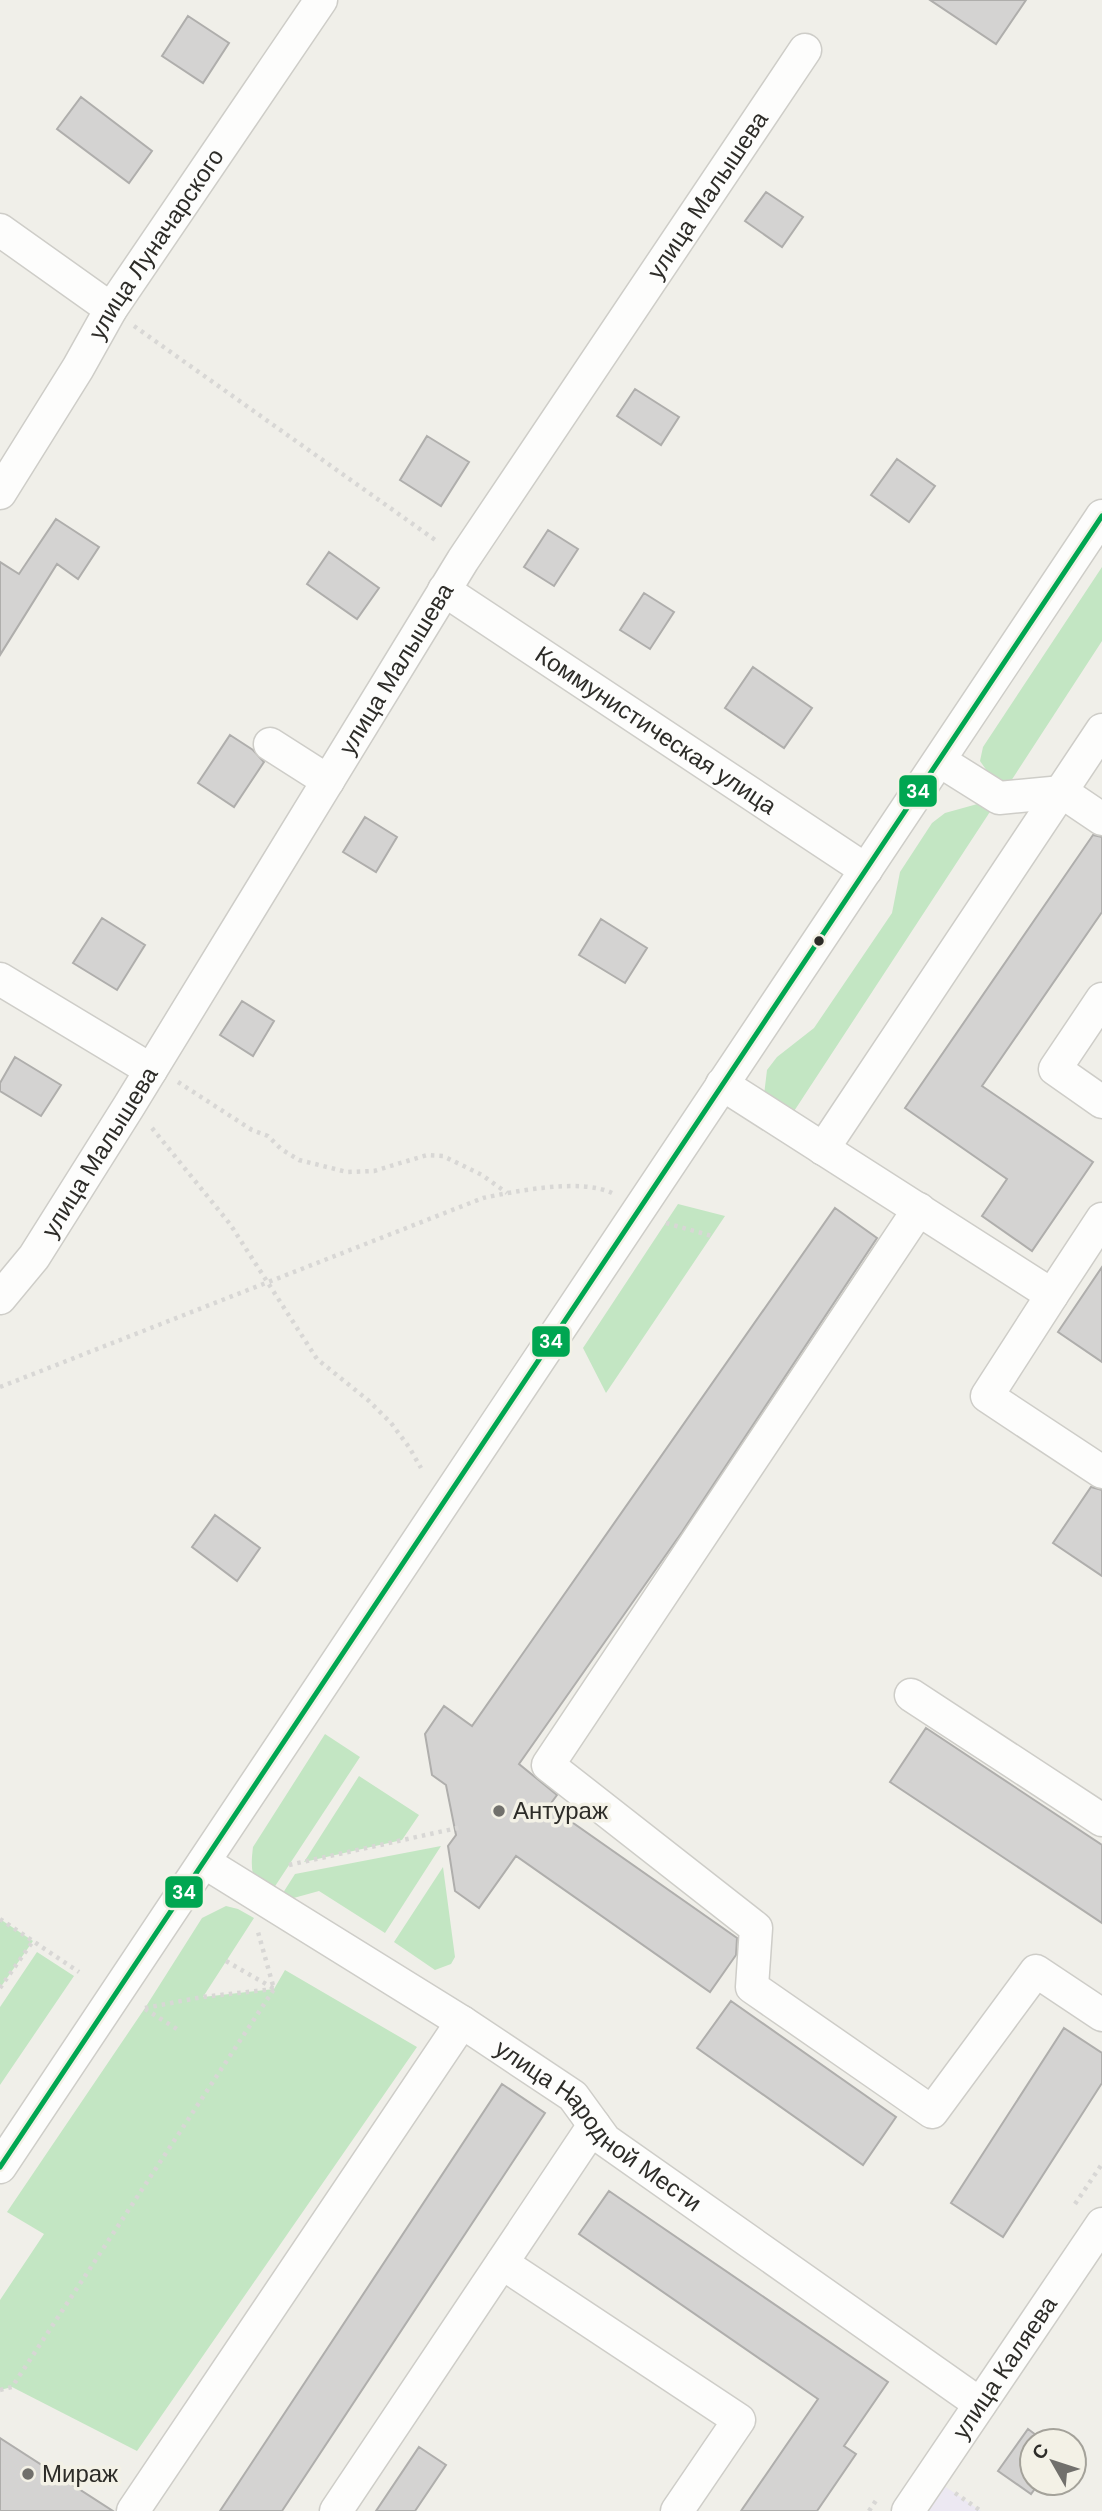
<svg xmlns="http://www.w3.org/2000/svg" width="1102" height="2511" font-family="'DM Sans',sans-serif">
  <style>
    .education { fill: #ece8f2 }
    .green { fill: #c3e6c3 }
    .building { fill: #d4d3d2; stroke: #afaeac; stroke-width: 2 }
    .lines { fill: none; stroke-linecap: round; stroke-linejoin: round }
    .minor-casing { stroke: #cecdc8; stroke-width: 35 }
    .path { stroke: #d8d7d5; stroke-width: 4.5; stroke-dasharray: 3.5 5; stroke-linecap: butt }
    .minor { stroke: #fdfdfc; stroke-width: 32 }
    .bus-1-casing { stroke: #f3f1e6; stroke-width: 10 }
    .bus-1 { stroke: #00a651; stroke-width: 5 }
    .bus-dot { fill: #2d2c28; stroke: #f3f1e6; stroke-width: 2.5 }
    .poi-dot { fill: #71706c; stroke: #f3f1e6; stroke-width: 2.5 }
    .labels { text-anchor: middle; stroke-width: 7; stroke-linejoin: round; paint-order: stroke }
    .street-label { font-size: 24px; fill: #2d2c28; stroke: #f3f1e6 }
    .poi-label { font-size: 24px; fill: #2d2c28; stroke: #f3f1e6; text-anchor: start }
    .line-badge { stroke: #f3f1e6; stroke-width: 2.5 }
    .badge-label { font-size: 19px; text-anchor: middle; font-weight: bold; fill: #fff }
  </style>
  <rect width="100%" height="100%" fill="#f0efe9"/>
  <path class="education" d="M931,2477l50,34h-73z"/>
  <path class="green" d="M1102,567v74l-93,143 -22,-13 -7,-10 3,-14z
    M999,798l-214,327 -21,-30 3,-25 10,-13 37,-29 78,-115 8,-41 32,-49 13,-10z
    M678,1204l47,12 -119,177 -23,-45z
    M325,1734l35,23 -94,143c-14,-21 -16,-29 -13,-53z
    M359,1776l60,39 -17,25 -98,22z
    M441,1846l-56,87 -66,-42 -29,8 -9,-3 14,-22z
    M443,1867l12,90 -4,7 -16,6 -41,-28z
    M226,1906l12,3 16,9 -51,79 71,-8 11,-19 132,77 -280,404 -125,-64 -12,3v-90l44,-66 -37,-22 138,-204 57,-90z
    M0,1919l33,22 -33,47z
    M37,1952l37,24 -74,109v-78z"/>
  <path class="building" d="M930,0h96l-30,44z
    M188,16l41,27 -26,40 -41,-27z
    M81,97l71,54 -23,32 -72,-54z
    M766,192l37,25 -21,30 -37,-26z
    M635,389l44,28 -18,28 -44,-29z
    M427,436l42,26 -28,44 -41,-26z
    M897,459l38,27 -26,36 -38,-27z
    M56,519l43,28 -21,32 -21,-15 -57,91v-93l19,12z
    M548,530l30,19 -24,37 -30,-19z
    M329,552l50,36 -22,31 -50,-35z
    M644,593l30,19 -24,37 -30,-19z
    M753,667l59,41 -28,40 -59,-40z
    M230,735l23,15 11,12 -30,45 -36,-24z
    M365,817l32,20 -21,35 -33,-20z
    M1093,835l9,2v75l-120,174 111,76 -61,89 -50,-35 25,-37 -102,-71z
    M102,918l43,27 -28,45 -44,-27z
    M601,919l46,29 -22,35 -46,-28z
    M242,1001l32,20 -21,35 -33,-21z
    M15,1057l46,28 -20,31 -41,-25v-8z
    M835,1208l42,30 -195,294 -163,232 38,31 -8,11 188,132 -1,17 -26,37 -194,-136 -37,52 -24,-17 -7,-45 8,-11 -10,-50 -14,-10 -7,-41 19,-28 28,20z
    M1102,1267v95l-44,-30z
    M1091,1487l11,3v86l-49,-33z
    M215,1515l45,33 -23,33 -45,-34z
    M926,1728l176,117v78l-212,-141z
    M731,2001l165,116 -33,48 -166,-117z
    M1064,2028l38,25v30l-99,154 -52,-34z
    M502,2084l43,29 -263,398h-62z
    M609,2191l279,191 -44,64 12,8 -39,57h-76l77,-112 -239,-165z
    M1028,2429l16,12h-12v42h7l-8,11 -33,-23z
    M0,2438l113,73h-113z
    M419,2447l27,18 -31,46h-39z"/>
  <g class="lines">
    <g class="minor-casing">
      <g id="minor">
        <path d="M0,230l111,79"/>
        <path id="s1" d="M0,493l78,-125 33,-59 210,-309"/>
        <path id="s2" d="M444,590l422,280"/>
        <path d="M270,744l58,37"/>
        <path d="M940,761l59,37 63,-6 40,27"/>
        <path d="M0,979l151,91"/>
        <path d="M1102,999l-47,70 47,33"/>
        <path d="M722,1084l330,211 50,-76"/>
        <path d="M823,1149l279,-419"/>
        <path d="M919,1209l-371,556 208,163 -4,59 180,125 104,-141 66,44"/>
        <path d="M1052,1295l-65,101 115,76"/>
        <path id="s3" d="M0,1298l34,-41 95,-151 334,-546 342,-510"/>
        <path d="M911,1695l191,125"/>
        <path id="s4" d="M204,1862l258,160 111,74 32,44 375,264"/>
        <path d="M0,2167l1102,-1651"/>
        <path d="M502,2263l237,157 -62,91"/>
        <path d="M133,2511l329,-489"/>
        <path d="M336,2511l258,-386"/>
        <path id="s5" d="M908,2511l194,-287"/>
      </g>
    </g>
    <path class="path" d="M134,326l304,216
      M178,1082l74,48 16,6 13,13 18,11 48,12 27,-1 53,-16 16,1 39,19 25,18
      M152,1128l78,96 87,135 52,42 22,22 18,24 12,21
      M666,1223l46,13
      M0,1387l483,-189c33,-7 98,-20 129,-5
      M289,1865l173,-38
      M0,1919l79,53
      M226,1961l47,27
      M0,1988l33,-47
      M145,2008l57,-11 72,-8
      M145,2009l35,22
      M1075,2204l27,-40
      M0,2390l12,-3 262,-398 -16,-57
      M955,2493l26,18
      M869,2511l8,-12"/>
    <use href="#minor" class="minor"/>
    <g class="bus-1-casing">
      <path id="bus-1" d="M0,2167l1102,-1651"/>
    </g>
    <use href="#bus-1" class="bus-1"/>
  </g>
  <circle class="bus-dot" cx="819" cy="941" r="6"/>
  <g class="poi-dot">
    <circle cx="499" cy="1811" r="7"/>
    <circle cx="28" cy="2474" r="7"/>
  </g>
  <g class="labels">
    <g class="street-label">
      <text dy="8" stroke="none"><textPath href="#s3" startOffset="1311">улица Малышева</textPath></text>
      <text dy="8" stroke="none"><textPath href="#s1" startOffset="294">улица Луначарского</textPath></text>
      <text dy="8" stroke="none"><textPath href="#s3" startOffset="744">улица Малышева</textPath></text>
      <text dy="8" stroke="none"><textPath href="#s2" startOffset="254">Коммунистическая улица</textPath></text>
      <text dy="8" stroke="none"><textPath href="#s3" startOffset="177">улица Малышева</textPath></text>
      <text dy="8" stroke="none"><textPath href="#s4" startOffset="476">улица Народной Мести</textPath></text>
      <text dy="8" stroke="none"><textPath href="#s5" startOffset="173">улица Каляева</textPath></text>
    </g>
    <g class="poi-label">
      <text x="513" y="1819">Антураж</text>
      <text x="42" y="2482">Мираж</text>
    </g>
  </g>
  <g class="line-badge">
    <rect x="898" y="774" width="40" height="34" rx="7" fill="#00a651"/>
    <rect x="531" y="1325" width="40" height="33" rx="7" fill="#00a651"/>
    <rect x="164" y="1875" width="40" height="34" rx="7" fill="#00a651"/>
  </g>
  <g class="badge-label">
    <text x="918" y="798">34</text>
    <text x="551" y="1348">34</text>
    <text x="184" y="1899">34</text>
  </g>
  <g transform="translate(1053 2462) rotate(309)"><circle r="33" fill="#f3f1e6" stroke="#a4a29a" stroke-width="2"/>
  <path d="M0-5L12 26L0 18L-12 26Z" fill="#71706c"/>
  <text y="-10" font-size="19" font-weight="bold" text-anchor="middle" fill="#2d2c28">С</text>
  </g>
</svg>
